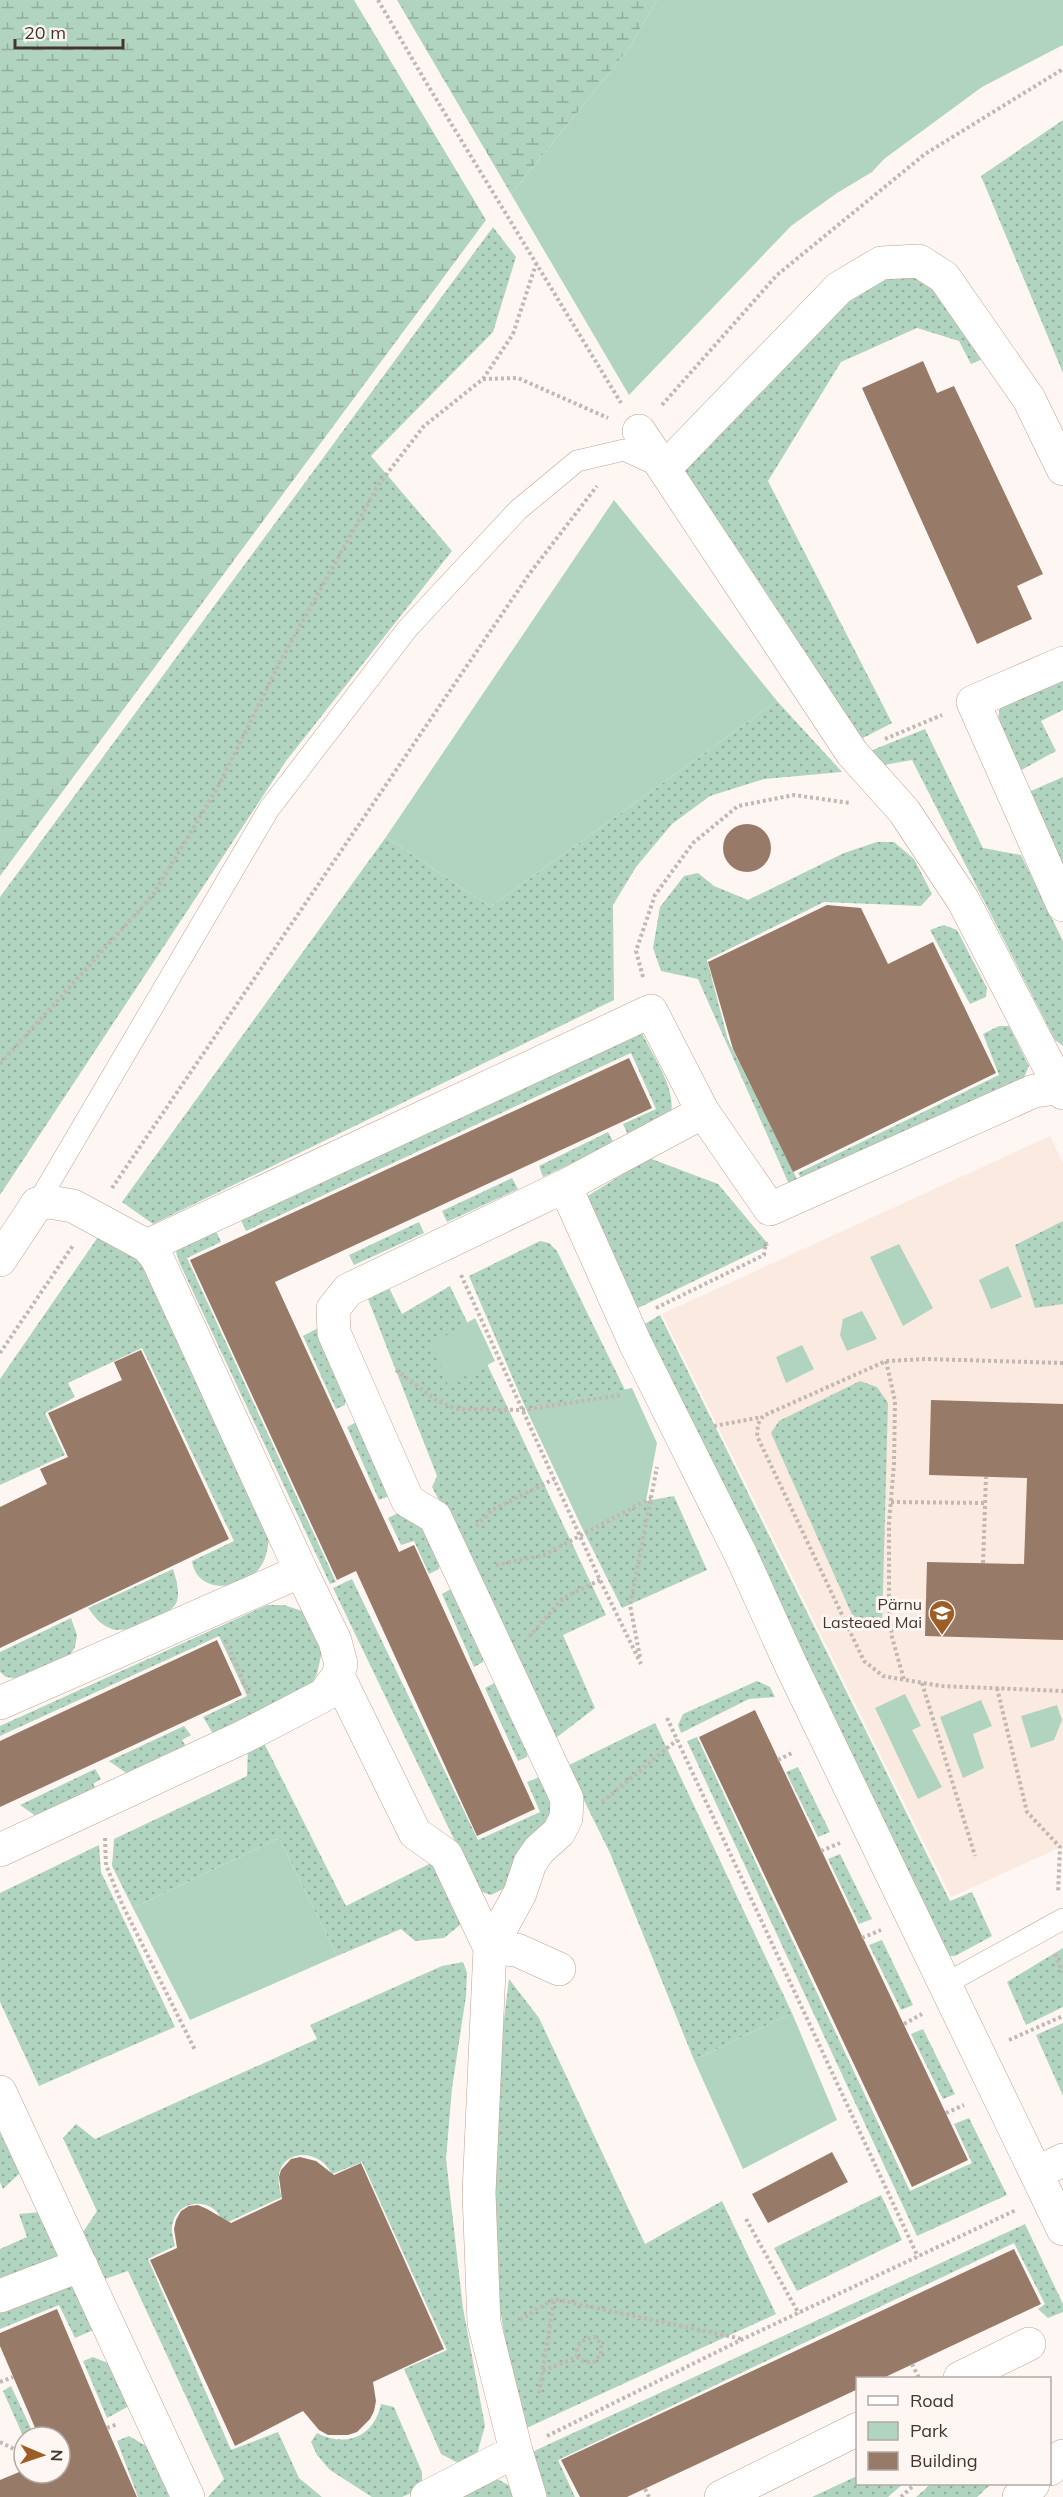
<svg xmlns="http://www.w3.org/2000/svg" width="1063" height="2497" font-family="Mulish,sans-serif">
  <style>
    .built { fill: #fbeae0 }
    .grass { fill: url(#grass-dots) }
    .wetland { fill: url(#wetland-marsh) }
    .green { fill: #b0d4bf }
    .building { fill: #987a68 }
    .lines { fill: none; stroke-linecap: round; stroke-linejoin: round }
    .service-casing { stroke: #c3a290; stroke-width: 22 }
    .minor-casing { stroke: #c3a290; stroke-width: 34 }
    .tertiary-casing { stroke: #c3a290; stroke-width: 34 }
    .path { stroke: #c1b8b3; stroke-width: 4; stroke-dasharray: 3 3; stroke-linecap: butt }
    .service { stroke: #fff; stroke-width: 21 }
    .minor { stroke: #fff; stroke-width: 33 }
    .tertiary { stroke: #fff; stroke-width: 33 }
    .labels { text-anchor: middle; stroke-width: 6; stroke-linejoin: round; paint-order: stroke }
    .poi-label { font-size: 16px; fill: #44362f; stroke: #fdf6f2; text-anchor: end }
  </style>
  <defs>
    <pattern id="grass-dots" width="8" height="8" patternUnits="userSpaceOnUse" patternTransform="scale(1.5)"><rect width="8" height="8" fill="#b0d4bf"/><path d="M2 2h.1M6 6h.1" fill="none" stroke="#91ad9c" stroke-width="1.8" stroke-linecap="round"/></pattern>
    <pattern id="wetland-marsh" width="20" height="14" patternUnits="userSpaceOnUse" patternTransform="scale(1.5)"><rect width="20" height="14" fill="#b0d4bf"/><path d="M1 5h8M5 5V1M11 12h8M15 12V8" fill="none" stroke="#91ad9c"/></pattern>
  </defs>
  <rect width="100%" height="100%" fill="#fdf6f2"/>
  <path class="built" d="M1050,1136l13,27v683l-112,51 -289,-583z"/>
  <path class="grass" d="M1063,120v253l-82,-197z
    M493,227l23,30 -23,75 -122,124 81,95 -166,210 -286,434v-298z
    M900,271l38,12 47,75 -14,6 -12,-23 -42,-13 -76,34 -73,119 124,242 -31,16 -186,-267 174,-175z
    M1063,673v37l-22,11 15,30 -42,23 -16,-54 2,-14z
    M777,701l65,71 -78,7 -54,17 -38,28 -36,43 -23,38 1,95 -461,224 -31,-22 264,-365 104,70z
    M925,729l58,119 38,7 42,86v105l-8,-6 -143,-280 -28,5 -14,-14z
    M1063,777v99l-39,-82z
    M877,842h17l20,17 18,35 -11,12 -97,-4 -117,58 21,80 71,143 -11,-1 -90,-203 -37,-8 -8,-23 7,-41 24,-31 14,-3 16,13 34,14 96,-47z
    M944,925l13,5 30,58 -1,9 -16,7 -40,-74z
    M999,1026h10l20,40 -6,14 -220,101 -5,-8 201,-98 -16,-41z
    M642,1033c11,24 34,54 29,81l-42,23 -6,-13 33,-15 -25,-56 -385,178 -8,-17z
    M608,1132l6,11 -71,34 -4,-11z
    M649,1158l69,26 51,61 -133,64 -55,-109z
    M512,1178l6,11 -71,33 -5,-11z
    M1063,1221v83l-28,4 -20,-63z
    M419,1222l5,11 -70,32 -5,-10z
    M210,1232l7,1 4,9 -34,16 149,324 -6,2 -150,-320 -4,-12 2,-6z
    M98,1237l34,19 10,9 127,274c-2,12 -3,22 -11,31 -19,21 -61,24 -66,-9l42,-20 -92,-193 -74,35 7,14 -30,16 20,42 -65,30v-106z
    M540,1241l9,2 8,8 68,139 -99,19 -57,-133z
    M388,1286l14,28 48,-28 156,329 -43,20 32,73 -43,33 -77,-173 -43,-81 5,-11 -69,-177z
    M660,1315l290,586 22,-9 20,44 -37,20h-6l-306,-631z
    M318,1328l29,58 -2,19 -9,4 -33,-73z
    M860,1381l17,6 11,16 -6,223c-9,8 -15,4 -25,0l-86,-193 8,-12z
    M362,1419l27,77 -10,4 -32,-73z
    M674,1496l33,74 -85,38 -37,-74 61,-33z
    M404,1510c24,19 38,27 35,59l-10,5 -15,-33 -13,4 -13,-27z
    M173,1569c3,10 7,22 4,32 -4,15 -51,33 -65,28 -12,-4 -17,-12 -24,-21z
    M352,1579l126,261 62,-28 -13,-30 18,-7 15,33 -53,79 -16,8 -12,-4 -146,-303z
    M456,1586l29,58 -2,18 -9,5 -32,-73z
    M267,1605h17l21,7 17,39 -5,23 -9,17 -93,46 -12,-20 44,-21 -28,-60 -219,100v-10z
    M71,1618l6,17 -2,12 -7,11 -47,21 -15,-2 -6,-5v-20z
    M500,1680l29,58 -2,19 -9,4 -33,-73z
    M757,1681l13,6 5,10 -26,2 -68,34 -3,-8 5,-11z
    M655,1723l137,290 -98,47 -84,-207 -43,-87z
    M184,1726l7,9 -9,5 5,8 -58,27 -20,-14z
    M697,1737l213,454 62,-28 -18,-39 15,-6 38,77 -90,41 -230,-495z
    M262,1739l84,167 87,-44 27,53v10l-16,13 -29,3 -14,-12 -64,27 -58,-118 -146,70 -21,-42 2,-27 133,-63 1,-30z
    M798,1767l32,65 -12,5 -32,-65z
    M95,1769l6,10 -8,5 5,7 -58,28 -20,-14z
    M99,1845l2,27 74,155 -136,59 -39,-84v-109z
    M840,1854l32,65 -13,5 -31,-65z
    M882,1940l31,65 -12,5 -32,-65z
    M1063,1948v59l-37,18 -19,-43z
    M463,1962l4,11 -1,23 -14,92 -6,71 17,149 22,118 -10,35 -17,2 -17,-9 -37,-85 43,-19 -85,-188 -30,12c-16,-32 -67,-23 -50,23l-58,27c-2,-4 -5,-10 -8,-13 -14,-13 -38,-8 -43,11 -3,8 1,17 2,24l-27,13 83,191 47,-18 21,46 23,19h-114l16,-18 -96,-208 -26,9 -21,-45 16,-24 -34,-73 13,-14 19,15 222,-100 -7,-14 132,-59z
    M509,1979l30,39 106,226 77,-43 54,113 -256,117 -21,-128 -8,-181z
    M1063,2023v73l-27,-61z
    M923,2029l32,65 -12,5 -32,-65z
    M0,2133l20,40 -17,16 -3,-7z
    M881,2195l21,45 -105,51 -23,-43z
    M41,2212l23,47 -64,22v-32l27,-12 -8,-23z
    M1025,2224l38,80v8l-15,6 -10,-9 7,-5 -31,-61 -456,217 17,37h-30l-13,-45z
    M73,2282l25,46 -23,10 -16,-33 -59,24v-24z
    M93,2357l22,9 16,39 -24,13 -24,-57z
    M11,2386l24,51 -11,1 -21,-47z
    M381,2404l13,3 28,65v10l-6,9 -14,6h-30l-42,-27 -13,-15 -6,-13 6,-9c29,15 57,4 64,-29z
    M129,2436l24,14 16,47h-31l-21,-56z
    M857,2476l1,8h45l-15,13h-76z
    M494,2478c10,4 19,8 23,19h-70z
    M931,2484h60l-14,13h-61z"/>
  <path class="wetland" d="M0,0h354l132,220 -486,656z
    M397,0h260l-29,50 -117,144z"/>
  <path class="green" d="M657,0h406v45l-81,42 -98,72 -12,13 -35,21 -46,33 -162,169 -118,-201 117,-144z
    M614,500l163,201 -287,206 -104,-70z
    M899,1244l34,64 -30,18 -33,-69z
    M1008,1266l14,31 -31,12 -12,-29z
    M862,1311l15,28 -30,12 -7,-16 3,-16z
    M475,1318l20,43 -47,24 -16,-41z
    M802,1345l12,24 -28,14 -10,-26z
    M632,1388l25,55 -11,58 -61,33 -59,-125z
    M905,1694l16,32 -9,4 30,57 -24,12 -43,-91z
    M981,1700l11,26 -19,8 11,34 -21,10 -23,-61z
    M1057,1705l5,15 -8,20 -23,8 -10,-32z
    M279,1838l58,118 -147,64 -57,-112z
    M792,2013l45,107 -94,49 -49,-109z"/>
  <path class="building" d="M923,361l14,32 17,-7 89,188 -26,12 15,33 -55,25 -115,-256z
    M723 848a24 24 0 1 1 48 0a24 24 0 1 1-48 0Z
    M827,905l34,3 27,56 45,-22 63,131 -203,99 -60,-123 -25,-87z
    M629,1058l23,50 -377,174 124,270 15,-7 121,264 -58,27 -121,-265 -19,9 -147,-320z
    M141,1350l88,189 -229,109v-141l47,-23 -7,-15 28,-12 -20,-44 74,-33 -8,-18z
    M931,1400l132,4v236l-138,-4 2,-74 97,2 3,-86 -98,-3z
    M217,1640l25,55 -242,112v-66z
    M755,1710l213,450 -56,27 -213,-450z
    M832,2152l16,30 -80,41 -16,-29z
    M300,2157l16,4 18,14 27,-12 83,186 -71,33 3,19 -2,10 -4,8 -13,13 -9,3h-20l-9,-5 -16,-19 -68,35 -85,-186 27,-12 -3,-19 2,-9 5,-9 8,-5 9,-1 9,4 24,14 51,-24 -3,-22 2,-7 10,-11z
    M1014,2249l27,55 -160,75h-23v10l-231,108h-47l-19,-37z
    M57,2309l50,119 30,69h-137v-17l24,-10v3h36v-36h-21l-39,-91v-13z"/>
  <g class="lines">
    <g class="service-casing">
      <path id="service" d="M37,1204l232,-395 139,-181 110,-118 59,-49 47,-11 37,17
        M945,1984l118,-65"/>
    </g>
    <g class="minor-casing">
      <path id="minor" d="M639,431l213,322 52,58 59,89 100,193
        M664,469l175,-181 42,-25 38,-2 25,16 85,122 34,70
        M1063,663l-90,39 90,203
        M703,1112l67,97 264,-118 29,-4
        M147,1246l504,-235 52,101 -138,74 71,159 105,210 49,108 273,566
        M338,1676l77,157 31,22 44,93 -11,245 5,130 32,128 14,46
        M0,1703l301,-132 -144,-313 -10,-12 -74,-40 -24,-4 -12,2
        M0,1850l243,-113 81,-42 14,-19 3,-12 -6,-23 -34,-70
        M559,1969l-42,-19 -27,-2 30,-55 10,-30 9,-13 20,-18 7,-14 1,-19 -132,-282 -27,-16 -74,-168 -1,-24 15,-19 217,-104
        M0,2092l188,405
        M1036,2173l27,-13
        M0,2296l81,-31
        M960,2378l69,-34
        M427,2497l89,-46
        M721,2497l137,-68"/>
    </g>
    <g class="tertiary-casing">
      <path id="tertiary" d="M0,1260l37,-56
        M1050,2469l13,-13
        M1019,2497l14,-13"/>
    </g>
    <path class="path" d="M378,0l46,79 197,324
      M483,379l30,-45 23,-70
      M662,405l115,-130 148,-121 138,-85
      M885,739l57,-24
      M643,977l-7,-26 19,-56 38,-52 45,-37 56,-11 56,8
      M0,1064l153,-169 65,-108 62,-125 99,-178 45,-58 59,-47 35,-1 90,40
      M112,1188l418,-615 67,-87
      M461,1275l139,305 41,84
      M656,1308l108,-53 2,-13
      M0,1353l74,-109
      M886,1361l9,40 -1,62 -5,61v85l3,28 12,43
      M1063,1363l-137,-4 -40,2 -123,55 -5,8 -1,12 107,225 19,15 58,10 122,5
      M396,1370l40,30 20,9 66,1 100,-15
      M714,1426l48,-9
      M891,1502l94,1
      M476,1526l16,-16 62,-31
      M983,1563l3,-86
      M496,1565l48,-10 107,-57
      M529,1637l34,-39 37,-18
      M226,1641l23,53
      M640,1657l-10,-52 27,-138
      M922,1683l53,173
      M997,1688l30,124 33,35 -2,46
      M667,1718l251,539
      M778,1760l16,-8
      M602,1802l75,-62
      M105,1838l1,27 16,39 73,146
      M821,1851l19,-8
      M862,1938l19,-8
      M1055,1954l8,19
      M904,2024l18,-10
      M1009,2040l54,-24
      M946,2113l18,-8
      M746,2219l53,95
      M520,2320l34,-21 188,40
      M912,2364l7,14
      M543,2371l34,-14 7,5h10l7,-8v-10l-5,-7c-12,1 -21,7 -19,20
      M0,2382l13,-5
      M539,2393l15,-93
      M107,2428l11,-4
      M547,2436l196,-97 273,-129
      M0,2442l24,12
      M645,2489l4,8
      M901,2497l14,-13"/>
    <use href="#service" class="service"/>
    <use href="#minor" class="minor"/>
    <use href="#tertiary" class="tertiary"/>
  </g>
  <defs>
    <g id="school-pin" transform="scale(1.35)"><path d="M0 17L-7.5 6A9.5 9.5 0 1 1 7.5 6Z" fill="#9c5e24" stroke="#fdf6f2"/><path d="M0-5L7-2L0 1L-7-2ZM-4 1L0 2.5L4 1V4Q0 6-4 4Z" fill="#fff"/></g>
  </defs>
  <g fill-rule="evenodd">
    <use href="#school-pin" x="942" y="1613"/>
  </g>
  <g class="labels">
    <g class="poi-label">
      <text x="922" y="1610">Pärnu<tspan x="922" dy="18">Lasteaed Mai</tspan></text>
    </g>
  </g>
  <rect x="856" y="2377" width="195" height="108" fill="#fdf6f2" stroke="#b3a9a4" stroke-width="1.5"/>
  <rect x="868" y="2396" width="30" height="9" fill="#ffffff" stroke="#b3a9a4" stroke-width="1.5"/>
  <text x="910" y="2407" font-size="18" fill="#44362f">Road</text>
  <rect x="868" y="2422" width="30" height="18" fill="#b0d4bf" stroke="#b3a9a4" stroke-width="1.5"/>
  <text x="910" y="2437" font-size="18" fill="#44362f">Park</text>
  <rect x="868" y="2452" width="30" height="18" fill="#987a68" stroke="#b3a9a4" stroke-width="1.5"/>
  <text x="910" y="2467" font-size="18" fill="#44362f">Building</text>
  <g transform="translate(42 2455) rotate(92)"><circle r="28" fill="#fdf6f2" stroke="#b3a9a4" stroke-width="1.5"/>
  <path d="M0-4.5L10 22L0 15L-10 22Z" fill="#9c5e24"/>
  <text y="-9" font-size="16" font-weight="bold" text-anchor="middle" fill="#44362f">N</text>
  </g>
  <path d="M15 39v9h108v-9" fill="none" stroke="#44362f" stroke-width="3"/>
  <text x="24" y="39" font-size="18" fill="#44362f" stroke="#fdf6f2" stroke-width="4.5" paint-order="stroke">20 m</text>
</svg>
